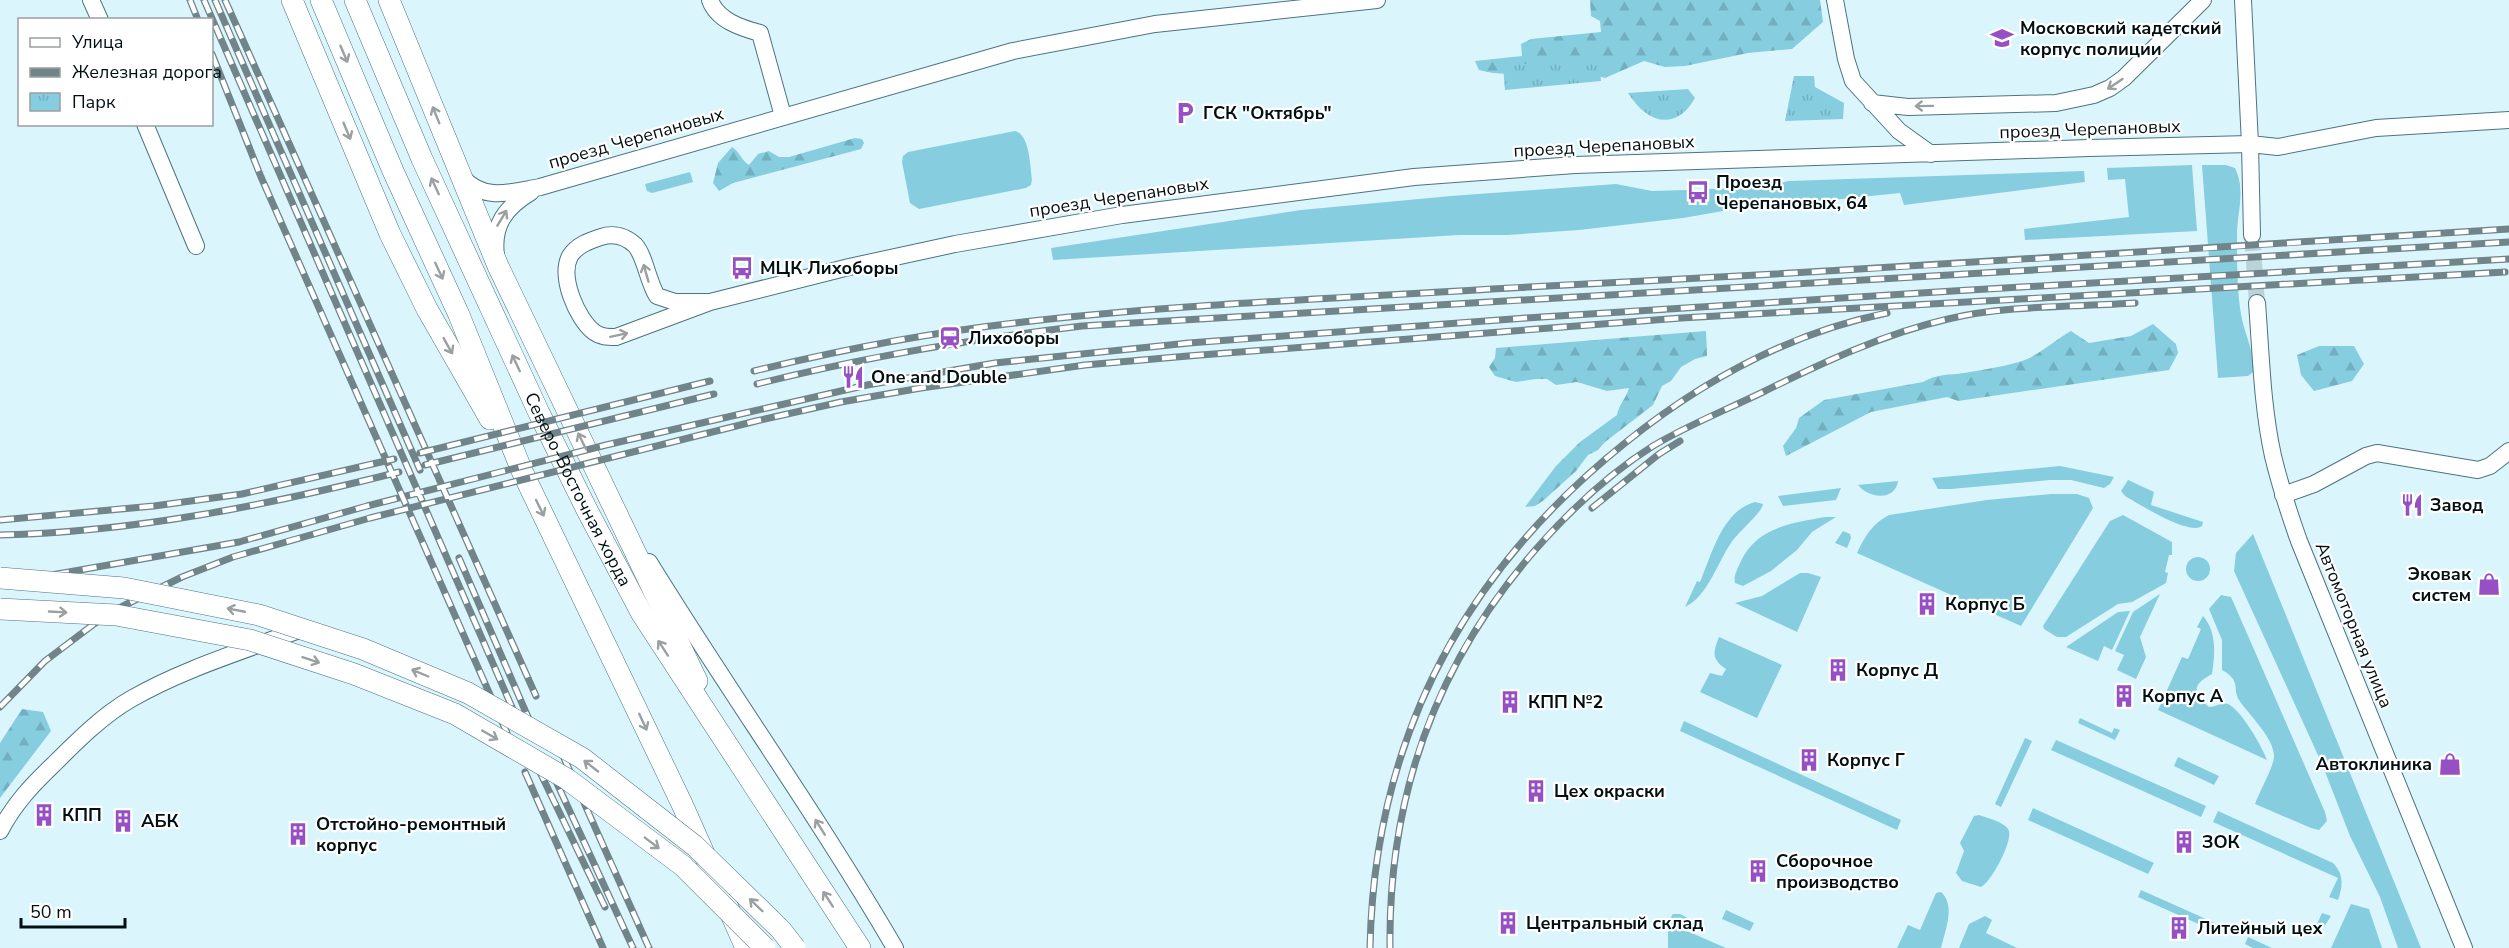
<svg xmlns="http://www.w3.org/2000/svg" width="2509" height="948" font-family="'Nunito Sans',sans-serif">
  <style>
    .grass { fill: #86cde0 }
    .forest { fill: url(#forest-firs) }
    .park { fill: url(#park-tufts) }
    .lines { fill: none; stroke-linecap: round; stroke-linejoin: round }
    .minor-tunnel { stroke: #bad3d9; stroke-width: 16; stroke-dasharray: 16 8; stroke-linecap: butt }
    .minor-casing { stroke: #4b747f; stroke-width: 18 }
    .major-casing { stroke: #4b747f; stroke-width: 22 }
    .minor { stroke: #fff; stroke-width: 16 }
    .major { stroke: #fff; stroke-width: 21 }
    .rail-casing { stroke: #708489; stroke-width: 7 }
    .rail { stroke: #fff; stroke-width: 4.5; stroke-dasharray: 14; stroke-linecap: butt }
    .major-bridge-casing { stroke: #4b747f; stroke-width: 22; stroke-linecap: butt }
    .major-bridge { stroke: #fff; stroke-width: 21 }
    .oneway { stroke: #9a9fa1 }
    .labels { text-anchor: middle; stroke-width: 4.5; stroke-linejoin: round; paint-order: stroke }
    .poi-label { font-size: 18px; font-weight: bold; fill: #021014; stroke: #fff; text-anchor: start }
    .street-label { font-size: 18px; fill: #021014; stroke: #fff }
  </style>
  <defs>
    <pattern id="forest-firs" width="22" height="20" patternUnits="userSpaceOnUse" patternTransform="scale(1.5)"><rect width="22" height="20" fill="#86cde0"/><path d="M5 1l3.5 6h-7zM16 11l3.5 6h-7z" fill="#72afbf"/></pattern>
    <pattern id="park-tufts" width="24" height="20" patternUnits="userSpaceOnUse" patternTransform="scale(1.5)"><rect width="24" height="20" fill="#86cde0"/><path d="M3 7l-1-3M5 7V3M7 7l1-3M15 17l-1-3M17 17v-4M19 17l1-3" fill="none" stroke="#72afbf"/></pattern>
  </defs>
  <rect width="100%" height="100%" fill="#dbf5fc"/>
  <path class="grass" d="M1015,131c15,4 15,35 17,48l-1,6 -5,3 -107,21 -9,-6 -8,-41 1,-6 5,-4z
    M2192,165l5,66 -172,9 -1,-11 105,-12 -4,-38 -17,1 -1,-12z
    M2202,165h24l9,3c11,23 2,44 2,68 0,25 0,54 4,78 3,20 14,37 12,58l-5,4 -30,2z
    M2084,171l1,11 -181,23 -4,-12 -177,18 -40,7 -104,12 -71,5h-49l-406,25 -2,-12 250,-38 150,-14 165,-12 36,7 34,-1 8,4 8,1 7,-6 45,-1 35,-7z
    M690,172l3,10 -41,11 -5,-2 -2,-7z
    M2060,466l54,11 -4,7 -6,4 -33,-8h-21l-99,9h-13l-6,-11z
    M2128,480l26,12 -3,13 52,17 -1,4c-13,10 -63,-22 -77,-30l-4,-5z
    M1898,481c-3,21 -30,17 -40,4z
    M1841,488l-5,12 -53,6 -5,-10z
    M2051,494h26l12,4 4,10 -72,118 -164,-73c8,-17 15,-29 32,-38l98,-15z
    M1755,502l8,2c-1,9 -25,28 -32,39 -14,20 -23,53 -46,64l12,-26 3,1c12,-28 22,-71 55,-80z
    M2123,515l49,27v13h-3l-4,17 3,1 -2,10 -34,19 -14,2 -52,33h-9l-13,-8 -1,-3 67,-105z
    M1825,517h11l-24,15 -15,18 -26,21 -28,15 -8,-3c-2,-7 3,-15 6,-22 16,-34 51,-38 84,-44z
    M1843,531l7,3 1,4 -4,10 -12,-5z
    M2253,534l168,414h-23l-18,-51 -30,-61 -28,-72 -88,-193 2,-18z
    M2186 569a12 12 0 1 1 24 0a12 12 0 1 1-24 0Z
    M1800,573h8l13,4 -24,55 -62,-29 27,-7z
    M2160,594l-20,43 6,20 -10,22 -19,-9 7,-15 -9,-4 18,-39z
    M2221,595l10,2 4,9 90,206 2,9 -8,9 -8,-2 -56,-24c4,-12 19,-37 19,-48 0,-18 -25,-41 -35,-56 -7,-11 3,-19 -17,-30v-30l-13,-31z
    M2130,611l-18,39 -8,-4 -6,15 -32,-14 52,-35z
    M2203,616c14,16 12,38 9,58 -10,6 -19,10 -14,24l11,9c7,0 13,-5 19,-3 13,6 34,42 39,56l-109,-50 24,-53 6,2 13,-30 -4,-2z
    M1719,637l63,28 -25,53 -57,-26 10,-19 12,3 4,-7c-15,-10 -13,-17 -7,-32z
    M2080,718l32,15 2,-5 6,2 -5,10 -37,-17z
    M1684,721l217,99 -4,10 -217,-99z
    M2025,738l7,3 -31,66 -6,-3z
    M2056,740l150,66 -5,11 -150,-67z
    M2178,757l41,19 -5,9 -40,-19z
    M2033,808l121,55 -6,11 -120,-54z
    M2218,811l115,52c11,11 10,23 5,37l-9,-3 9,-19 -125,-56z
    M1979,815c8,3 27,7 30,16 3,12 -18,51 -28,56l-19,-6 -6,-8 8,-22 -4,-8 14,-27z
    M2141,890l83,37 -3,7 -83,-37z
    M1941,892c15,13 4,39 0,56h-44l11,-23 12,5 16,-37z
    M2351,904l18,5 13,39h-51z
    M1726,910l28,13 -4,8 -28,-12z
    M2322,913l9,3 -7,11 -11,6z
    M1673,914h7l8,4 -1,13 39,17h-58v-26z
    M1985,916l7,4 -6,13 31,15h-58l10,-24z
    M2248,937l24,11h-19l-8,-4z"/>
  <path class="forest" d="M1590,0h230l3,22 -31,27 -44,4 -63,13 -20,1 -21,-6 -39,17c-14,-4 -27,-8 -42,-9 -32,0 -51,10 -84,1l-4,-9 47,-5 -1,-12 10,-5 70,-7 -1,-11 -9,-5z
    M855,138l7,1 2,4 -3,6 -128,34 -14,8 -6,-8 5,-20 14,-16c9,6 9,13 17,18l9,-11 11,-3 10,6h10z
    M2153,324l23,20 2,9 -9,17 -211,31 -11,-4 -76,15 -85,44 -3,-10 13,-18 3,-10 25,-18 99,-18c13,-8 26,-7 41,-9 18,-3 37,-6 55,-11 20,-6 34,-21 52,-31l18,12 42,-7z
    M1706,331l1,25 -12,3 -14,8 -10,14 -9,5 -9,19 -48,37 -7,8 -10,5 -12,16 -32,29 -9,6 -10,1 31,-41 24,-24 37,-27c2,-11 9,-16 12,-27l-22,3 -30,-9 -21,3 -9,-6h-11l-20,3 -21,-6 -6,-9 6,-9 1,-10z
    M2319,346h35l10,18 -12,17 -38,10 -13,-16 -4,-20z
    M22,709l21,3 8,19 -51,67v-55z"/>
  <path class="park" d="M1599,57l2,24 -96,9 -2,-24z
    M1794,76h20l1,11 29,16 -1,16 -58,2z
    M1688,89l7,9c-20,35 -49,24 -67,-5z"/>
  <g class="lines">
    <path class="minor-tunnel" d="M2252,235l5,68"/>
    <g class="minor-casing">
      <path id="minor" d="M91,0l9,20
        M710,0c7,20 31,28 50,33l23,83
        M1835,0l11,59 7,22 46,50 32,23
        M2243,0l7,144 2,91
        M1872,103l36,4 148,-4 38,-8 16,-7 14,-10 79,-78
        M145,124l51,122
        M462,177c22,25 49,15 78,10l473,-136 142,-27 222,-24
        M496,255c-4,-30 10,-48 35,-63
        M710,302h-35l-18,-6c-9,-14 -12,-40 -22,-51 -10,-9 -22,-12 -34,-8 -12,4 -24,8 -31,19 -11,21 7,63 24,76 7,5 13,5 22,5l94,-35 139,-35 106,-23 167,-29 292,-38 161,-12 514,-17 161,-4 28,3 98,-19 133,-8
        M2257,303c4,51 5,103 16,153 7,29 16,57 26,85l165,407
        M2283,495l31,-11 52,-28 11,-3 101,17 12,-4 19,-15
        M649,562c80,130 169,254 246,386
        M0,831c14,-27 32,-46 54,-67 23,-23 49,-49 77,-65 52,-30 112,-48 168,-69"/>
    </g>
    <g class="major-casing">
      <g id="major">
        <path d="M292,0l98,234 37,75 63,110"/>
        <path d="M321,0l72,171 66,144 63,156 160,333 64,144"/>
        <path id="s1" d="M355,0l67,159 117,254 48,97 55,104 218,334"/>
        <path d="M389,0l109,266 199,415"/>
      </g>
    </g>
    <use href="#minor" class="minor"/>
    <use href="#major" class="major"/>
    <g class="rail-casing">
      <path id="rail" d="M190,0l8,20
        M204,0l317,728
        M215,0l205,470
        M225,0l311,696
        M212,54l49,123 246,556
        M754,371c86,-21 173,-38 261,-48 158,-19 318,-24 477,-34 88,-5 177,-9 265,-14 251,-14 502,-30 752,-46
        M757,384c107,-27 215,-45 325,-58l1427,-84
        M420,453l290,-72
        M425,465l289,-71
        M1592,508l67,-54 21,-13
        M0,520l154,-14 88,-12 152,-35
        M0,535c135,-3 268,-30 399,-63
        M459,558l72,166
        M0,584l239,-42 128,-36 239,-61 261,-60 128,-22 194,-20 337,-25 427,-27 556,-32
        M0,707l45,-46 49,-37 29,-18 59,-29 51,-20 137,-39 386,-97 85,-19 80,-14 164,-23 103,-9 493,-38 824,-46
        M564,758l85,190
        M548,764l85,184
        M538,768l67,139
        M525,772l78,176
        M1370,948c4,-209 93,-375 255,-505 77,-62 164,-110 262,-130
        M1390,948c-2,-157 49,-293 155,-409 32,-35 68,-68 108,-93 35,-21 73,-36 110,-54 59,-29 120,-58 185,-73 58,-14 127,-12 187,-16"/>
    </g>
    <use href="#rail" class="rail"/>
    <g class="major-bridge-casing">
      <path id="major-bridge" d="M0,578l124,10 135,27 104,34 105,44 114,65 113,88 86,84 14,18
        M0,609l116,6 134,25 104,34 101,40 112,65 116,87 82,82"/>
    </g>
    <use href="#major-bridge" class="major-bridge"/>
  </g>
  <defs><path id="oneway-shaft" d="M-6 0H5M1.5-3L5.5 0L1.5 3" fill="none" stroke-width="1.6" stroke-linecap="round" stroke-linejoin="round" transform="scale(1.5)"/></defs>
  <g class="oneway">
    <use href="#oneway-shaft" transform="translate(344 54) rotate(67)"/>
    <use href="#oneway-shaft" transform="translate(2115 84) rotate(146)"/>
    <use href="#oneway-shaft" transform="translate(1924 106) rotate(179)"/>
    <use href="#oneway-shaft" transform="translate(436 115) rotate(-112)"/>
    <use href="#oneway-shaft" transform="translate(347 131) rotate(67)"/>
    <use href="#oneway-shaft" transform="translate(435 186) rotate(-115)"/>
    <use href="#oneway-shaft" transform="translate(502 218) rotate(-59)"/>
    <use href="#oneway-shaft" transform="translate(439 271) rotate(65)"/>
    <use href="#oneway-shaft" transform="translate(646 273) rotate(-106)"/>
    <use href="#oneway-shaft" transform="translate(619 335) rotate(-12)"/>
    <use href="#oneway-shaft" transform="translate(448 346) rotate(61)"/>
    <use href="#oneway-shaft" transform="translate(516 363) rotate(-115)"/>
    <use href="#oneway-shaft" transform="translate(582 441) rotate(-116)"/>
    <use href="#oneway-shaft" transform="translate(540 508) rotate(64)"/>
    <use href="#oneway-shaft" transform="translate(236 610) rotate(-169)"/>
    <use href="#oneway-shaft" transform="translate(58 612) rotate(3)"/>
    <use href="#oneway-shaft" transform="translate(663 648) rotate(-123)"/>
    <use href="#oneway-shaft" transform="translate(311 660) rotate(18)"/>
    <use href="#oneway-shaft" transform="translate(420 673) rotate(-157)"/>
    <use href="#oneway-shaft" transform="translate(643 722) rotate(65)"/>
    <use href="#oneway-shaft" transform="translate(490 735) rotate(30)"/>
    <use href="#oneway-shaft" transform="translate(591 766) rotate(-142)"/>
    <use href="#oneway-shaft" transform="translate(820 827) rotate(-122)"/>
    <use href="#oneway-shaft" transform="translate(652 843) rotate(37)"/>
    <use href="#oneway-shaft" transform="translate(828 899) rotate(-123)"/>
    <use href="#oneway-shaft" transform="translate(756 905) rotate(-136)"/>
  </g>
  <defs>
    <g id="school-bare" transform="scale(1.8)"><path d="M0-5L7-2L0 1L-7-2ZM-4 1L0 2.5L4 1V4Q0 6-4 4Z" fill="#9750c4" stroke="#fff" stroke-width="2.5" paint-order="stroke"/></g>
    <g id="parking-bare" transform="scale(1.8)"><path d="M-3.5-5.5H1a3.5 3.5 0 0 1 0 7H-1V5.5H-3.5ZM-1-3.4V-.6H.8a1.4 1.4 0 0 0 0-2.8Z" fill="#9750c4" stroke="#fff" stroke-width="2.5" paint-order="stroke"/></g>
    <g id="bus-bare" transform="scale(1.8)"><path d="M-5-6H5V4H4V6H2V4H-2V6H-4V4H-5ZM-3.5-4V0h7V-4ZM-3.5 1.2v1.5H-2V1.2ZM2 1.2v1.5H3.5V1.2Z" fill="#9750c4" stroke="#fff" stroke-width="2.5" paint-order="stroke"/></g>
    <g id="station-bare" transform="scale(1.8)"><path d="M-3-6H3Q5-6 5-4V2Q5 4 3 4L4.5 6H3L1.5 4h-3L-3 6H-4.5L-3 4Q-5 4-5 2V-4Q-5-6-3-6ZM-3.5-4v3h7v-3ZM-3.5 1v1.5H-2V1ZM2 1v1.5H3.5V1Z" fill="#9750c4" stroke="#fff" stroke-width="2.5" paint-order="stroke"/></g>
    <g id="restaurant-bare" transform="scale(1.8)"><path d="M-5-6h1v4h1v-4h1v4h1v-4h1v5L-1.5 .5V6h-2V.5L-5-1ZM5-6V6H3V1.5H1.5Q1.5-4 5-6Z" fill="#9750c4" stroke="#fff" stroke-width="2.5" paint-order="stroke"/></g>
    <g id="shop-bare" transform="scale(1.8)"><path d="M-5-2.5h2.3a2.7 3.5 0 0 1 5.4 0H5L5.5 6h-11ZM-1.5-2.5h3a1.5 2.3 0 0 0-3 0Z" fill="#9750c4" stroke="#fff" stroke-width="2.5" paint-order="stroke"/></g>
    <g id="building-bare" transform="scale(1.8)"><path d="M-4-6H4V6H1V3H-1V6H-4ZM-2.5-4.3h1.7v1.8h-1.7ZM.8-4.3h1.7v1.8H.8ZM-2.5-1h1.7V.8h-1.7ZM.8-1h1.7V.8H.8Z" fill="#9750c4" stroke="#fff" stroke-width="2.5" paint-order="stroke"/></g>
  </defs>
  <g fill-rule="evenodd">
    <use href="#school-bare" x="2002" y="38"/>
    <use href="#parking-bare" x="1185" y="113"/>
    <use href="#bus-bare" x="1698" y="192"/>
    <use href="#bus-bare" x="742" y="268"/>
    <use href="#station-bare" x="950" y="338"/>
    <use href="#restaurant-bare" x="853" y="377"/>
    <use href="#restaurant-bare" x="2412" y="505"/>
    <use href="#shop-bare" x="2489" y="584"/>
    <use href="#building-bare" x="1927" y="604"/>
    <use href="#building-bare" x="1838" y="670"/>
    <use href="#building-bare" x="2124" y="696"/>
    <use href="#building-bare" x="1510" y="702"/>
    <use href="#building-bare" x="1809" y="760"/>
    <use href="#shop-bare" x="2450" y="764"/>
    <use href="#building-bare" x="1536" y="791"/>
    <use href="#building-bare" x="44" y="815"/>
    <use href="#building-bare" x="123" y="821"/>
    <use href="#building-bare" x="298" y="834"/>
    <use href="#building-bare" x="2184" y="842"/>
    <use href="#building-bare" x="1758" y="871"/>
    <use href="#building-bare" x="1508" y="923"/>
    <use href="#building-bare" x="2179" y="928"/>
  </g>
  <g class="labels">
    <g class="poi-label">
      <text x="2020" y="34">Московский кадетский<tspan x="2020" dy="21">корпус полиции</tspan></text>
      <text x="1203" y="119">ГСК "Октябрь"</text>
      <text x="1716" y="188">Проезд<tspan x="1716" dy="21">Черепановых, 64</tspan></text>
      <text x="760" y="274">МЦК Лихоборы</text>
      <text x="968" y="344">Лихоборы</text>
      <text x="871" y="383">One and Double</text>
      <text x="2430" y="511">Завод</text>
      <text x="2471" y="580" text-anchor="end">Эковак<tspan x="2471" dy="21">систем</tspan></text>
      <text x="1945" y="610">Корпус Б</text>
      <text x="1856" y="676">Корпус Д</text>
      <text x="2142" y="702">Корпус А</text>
      <text x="1528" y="708">КПП №2</text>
      <text x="1827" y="766">Корпус Г</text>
      <text x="2432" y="770" text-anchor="end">Автоклиника</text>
      <text x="1554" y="797">Цех окраски</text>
      <text x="62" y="821">КПП</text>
      <text x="141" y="827">АБК</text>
      <text x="316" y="830">Отстойно-ремонтный<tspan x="316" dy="21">корпус</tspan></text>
      <text x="2202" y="848">ЗОК</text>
      <text x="1776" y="867">Сборочное<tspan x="1776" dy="21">производство</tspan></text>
      <text x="1526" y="929">Центральный склад</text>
      <text x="2197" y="934">Литейный цех</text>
    </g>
    <g class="street-label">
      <text transform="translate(2090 129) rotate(-2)" y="6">проезд Черепановых</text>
      <text transform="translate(636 138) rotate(-16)" y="6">проезд Черепановых</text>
      <text transform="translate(1604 146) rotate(-3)" y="6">проезд Черепановых</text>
      <text transform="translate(1119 197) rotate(-9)" y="6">проезд Черепановых</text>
      <text dy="6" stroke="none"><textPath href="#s1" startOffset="538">Северо-Восточная хорда</textPath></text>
      <text transform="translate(2354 625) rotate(68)" y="6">Автомоторная улица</text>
    </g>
  </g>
  <rect x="18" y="18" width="195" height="108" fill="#ffffff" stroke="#9a9fa1" stroke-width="1.5"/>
  <rect x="30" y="38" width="30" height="9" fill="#ffffff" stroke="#9a9fa1" stroke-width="1.5"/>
  <text x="72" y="48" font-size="18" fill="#021014">Улица</text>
  <rect x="30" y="68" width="30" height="9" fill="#708489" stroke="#9a9fa1" stroke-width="1.5"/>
  <text x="72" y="78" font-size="18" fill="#021014">Железная дорога</text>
  <rect x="30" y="93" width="30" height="18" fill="url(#park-tufts)" stroke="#9a9fa1" stroke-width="1.5"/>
  <text x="72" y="108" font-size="18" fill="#021014">Парк</text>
  <path d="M21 918v9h104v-9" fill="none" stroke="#021014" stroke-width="3"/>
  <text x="30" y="918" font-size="18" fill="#021014" stroke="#ffffff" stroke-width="4.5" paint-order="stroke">50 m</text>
</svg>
